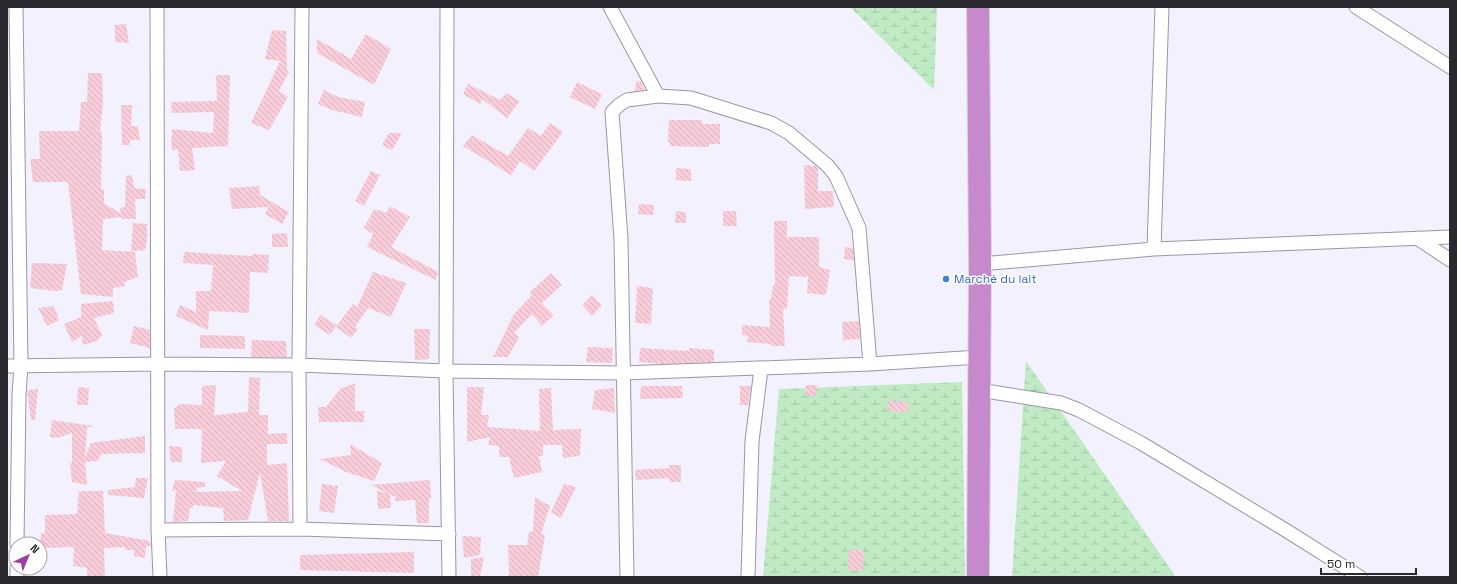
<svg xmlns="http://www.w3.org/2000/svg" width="1457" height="584" font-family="'Space Grotesk',sans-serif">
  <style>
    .wetland { fill: url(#wetland-marsh) }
    .building { fill: url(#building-back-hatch) }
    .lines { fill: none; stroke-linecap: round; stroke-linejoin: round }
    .minor-casing { stroke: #9996a6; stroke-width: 15 }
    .trunk-casing { stroke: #d4d4d5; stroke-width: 24 }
    .minor { stroke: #fff; stroke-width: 13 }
    .trunk { stroke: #c68acc; stroke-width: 22 }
    .shop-dot { fill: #3f7fe0; stroke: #fff; stroke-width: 1.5 }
    .labels { text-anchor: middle; stroke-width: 3; stroke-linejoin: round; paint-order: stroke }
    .shop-label { font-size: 12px; fill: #366cbe; stroke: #fff; text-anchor: start }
  </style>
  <defs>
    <pattern id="wetland-marsh" width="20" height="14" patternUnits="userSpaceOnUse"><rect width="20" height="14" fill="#bfeac4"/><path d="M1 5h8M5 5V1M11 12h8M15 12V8" fill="none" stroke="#a4c9a9"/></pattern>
    <pattern id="building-back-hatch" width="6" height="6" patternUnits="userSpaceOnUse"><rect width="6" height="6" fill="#f9cdd9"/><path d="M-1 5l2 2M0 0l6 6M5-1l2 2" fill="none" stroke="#d6b0bb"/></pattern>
  </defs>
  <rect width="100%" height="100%" fill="#f3f1fe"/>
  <path class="wetland" d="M850,7h87l-3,83z
    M1026,361l150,216h-164z
    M962,382l3,195h-202l16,-188z"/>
  <path class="building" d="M126,24l3,19 -14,-1v-17z
    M272,30l14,1 1,40 2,1 -10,19 9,6 -19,33 -18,-7 29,-62 -15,-2z
    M366,34l25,15 -17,36 -57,-32v-14l34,20z
    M88,73h14l1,29 -3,29 2,1 -1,58 3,-1v14l17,11 -1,-6 5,-1 1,-31 6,-1 2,13 12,1 -1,10h-10l1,20h-14v-2l-19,2 -1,31 33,2 3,25 -14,5 1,4 -12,2v9l-32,-3 -13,-112h-35l-3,-23h10l-1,-28h40l2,-29h6z
    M216,75h14l-2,71 -36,2 3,22 -15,1 -2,-22 -6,1 -1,-13h1v-8l41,4 1,-21 -42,1 -1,-11 46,-1z
    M636,81l5,1 4,8 -10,1z
    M577,82l25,12 -7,15 -25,-12z
    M468,84l32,16 6,-7 14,8 -13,17 -25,-19 -2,5 -17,-10z
    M324,90l14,7 27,5 -3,15 -30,-7 -14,-6z
    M121,105h11l-1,21h7l2,14h-10v5h-8z
    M669,120h33v4h18v20h-11v3l-39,-1v-4h-2z
    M550,123l13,9 -29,39 -14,-10 -9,14 -48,-29 9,-11 36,21 20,-28 13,8z
    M389,133h13l-10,17 -10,-5z
    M804,165l11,1 3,2v23h15l1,16 -29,2z
    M676,168l15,1v12l-15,-1z
    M371,171l9,4 -16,31 -9,-5z
    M259,186l1,9 29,17 -7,12 -17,-10 4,-7 -37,2 -3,-21z
    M639,204l15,1 -1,10 -15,-1z
    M390,206l20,11 -19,30 47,25 -2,8 -69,-33 6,-13 -9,-6 10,-19 12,4z
    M676,211l10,1v11h-11z
    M723,211h13l1,15h-14z
    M774,221h13v16h32v30l11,3 -4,25 -19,-2 1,-16 -19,-1 -2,33h-4l2,37h-14v-2l-24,-2 1,-6 -6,-1v-10l28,2 -1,-27h2l2,-15h2z
    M133,223l14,1v16l-2,10 -14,1z
    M287,233l1,14h-16v-13z
    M845,247l8,1 1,12 -10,-1z
    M184,252l68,4v-2l17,1 -1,18 -18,-1 -1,41 -40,-2 -1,19 -32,-14 4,-11 16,7v-21h15l2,-26 -30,-2z
    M32,263l35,1 -5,26 -6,1 -26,-3z
    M373,272l33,11 -15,34 -23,-9 -13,19 3,2 -7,9 -15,-11 17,-23 4,3z
    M551,273l11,12 -20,18 12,12 -12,11 -10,-12 -18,19 5,4 -11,20h-15l21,-43 18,-19 -2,-3z
    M637,286l16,2 -2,36 -16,-1z
    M592,295l10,10 -10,11 -10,-11z
    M113,301l1,12 -20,5 8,17 -5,6 -14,4 -1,-9 -10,6 -8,-18 17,-7v-13z
    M54,306l5,14 -12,6 -9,-18z
    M320,315l17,10 -7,10 -16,-10z
    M859,321l1,18 -17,1 -1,-18z
    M134,326l16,4v18l-20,-5z
    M414,329h16l-1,30 -14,1z
    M200,335l45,1v13l-45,-1z
    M252,340l34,1 1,16h-36z
    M588,347l25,1 -1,15 -26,-1z
    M640,348l49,3v-3l25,2v12l-51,2 -24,-2z
    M249,377l11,1 -1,37h9v19l19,-1v11h-20v21l20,-2 2,58h-21l-8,-49 -12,48 -24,1 -1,-13 -30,-3v3h-3l-2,13 -15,1 3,-32 -4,1 3,-11 30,2v5l-9,1 1,4 45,-1 -25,-15 9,-15 -25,2 1,-34h-27l-1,-21 6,-4 22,1v-19l14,-1 -2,30 34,-3z
    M355,383v28h9v11h-45l-1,-15h8l14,-18z
    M806,385h11l-1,11h-10z
    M641,386h41l1,12 -43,1z
    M740,386h11l-3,19h-8z
    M78,387l11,1 -1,17h-11z
    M467,387h17l-3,28h8l-2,12 53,4 -1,-42 12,-1 2,42 28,-1 -1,27 -17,2 -1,-13h-19v11h-4l3,16 -28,6 -5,-21h-10v-11l-11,-1 2,-8 -23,5z
    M614,388l1,25 -23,-4 3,-19z
    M38,389l-3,31h-4l-4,-30z
    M888,401l20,1v10l-20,-1z
    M52,420l41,6 -6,2 -2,30 6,-15 54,-7v17l-44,1 -3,7 -13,1 2,23 -15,-3 -2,-19h2v-30l-15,5 -7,-1z
    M350,444l32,19 -8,18 -28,-9 -26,-13 31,-4z
    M169,446l13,1v15h-11z
    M669,465h12v17h-11l-1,-4 -33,2 -1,-10 34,-2z
    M136,478h12l-4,20 -36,-3v-5l27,-3z
    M430,480l1,18 -2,1v24h-12l-2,-23 -21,1 2,-4 -6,-3 1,14 -13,1 -1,-18 10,2 -16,-8z
    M322,484l16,2 -4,27 -15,-2z
    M564,484l12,3 -15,31 -10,-6z
    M79,491h24l2,42 45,8 1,5h-5l-1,12 -11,-2v-6h-9v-3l-21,1 1,29h-18v-9l-14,-2 1,-19 -34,1 1,-15 4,1v-19l32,-1z
    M535,497l15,9 -9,28 4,1 -7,42h-29l-1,-32h19l2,-14 4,1z
    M462,536l19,1 -1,18 -16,3z
    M849,550h15l-1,21 -15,-1z
    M414,552v21l-114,-3v-15z
    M484,557l-4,20h-9v-18z"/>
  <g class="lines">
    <g class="minor-casing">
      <path id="minor" d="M16,7l5,358 -2,30 -2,149
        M157,7l1,523 2,47
        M447,7l-1,364 3,206
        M610,7l48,89
        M1356,7l94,60
        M1417,238l33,22
        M1154,249l8,-242
        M980,264l174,-15 296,-12
        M7,366l151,-2 141,1 147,6 177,2 247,-9 109,-7
        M979,390l82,13 18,7 62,33 146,88 73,46
        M300,529l-1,-164 3,-358
        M158,530l142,-1 149,5
        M17,577v-9
        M627,577l-6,-338 -9,-127 7,-7 8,-5 31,-4 33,2 80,25 18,10 39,33 8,10 23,52 11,136
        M748,577l4,-136 9,-72"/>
    </g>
    <g class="trunk-casing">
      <path id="trunk" d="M978,7l2,257 -2,313"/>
    </g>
    <use href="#minor" class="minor"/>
    <use href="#trunk" class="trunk"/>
  </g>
  <circle class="shop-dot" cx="946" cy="279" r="4"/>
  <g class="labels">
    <g class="shop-label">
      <text x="954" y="283">Marché du lait</text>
    </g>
  </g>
  <rect width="1457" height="584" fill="none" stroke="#2a292f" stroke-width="16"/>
  <g transform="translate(28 556) rotate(44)"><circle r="19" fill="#ffffff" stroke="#aaa9ac"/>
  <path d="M0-3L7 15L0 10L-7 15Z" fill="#9d3da5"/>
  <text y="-6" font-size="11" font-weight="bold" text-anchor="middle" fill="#2a292f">N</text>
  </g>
  <path d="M1321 568v6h95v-6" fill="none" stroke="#2a292f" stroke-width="2"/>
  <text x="1327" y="568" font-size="12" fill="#2a292f" stroke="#ffffff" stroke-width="3" paint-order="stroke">50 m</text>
</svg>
